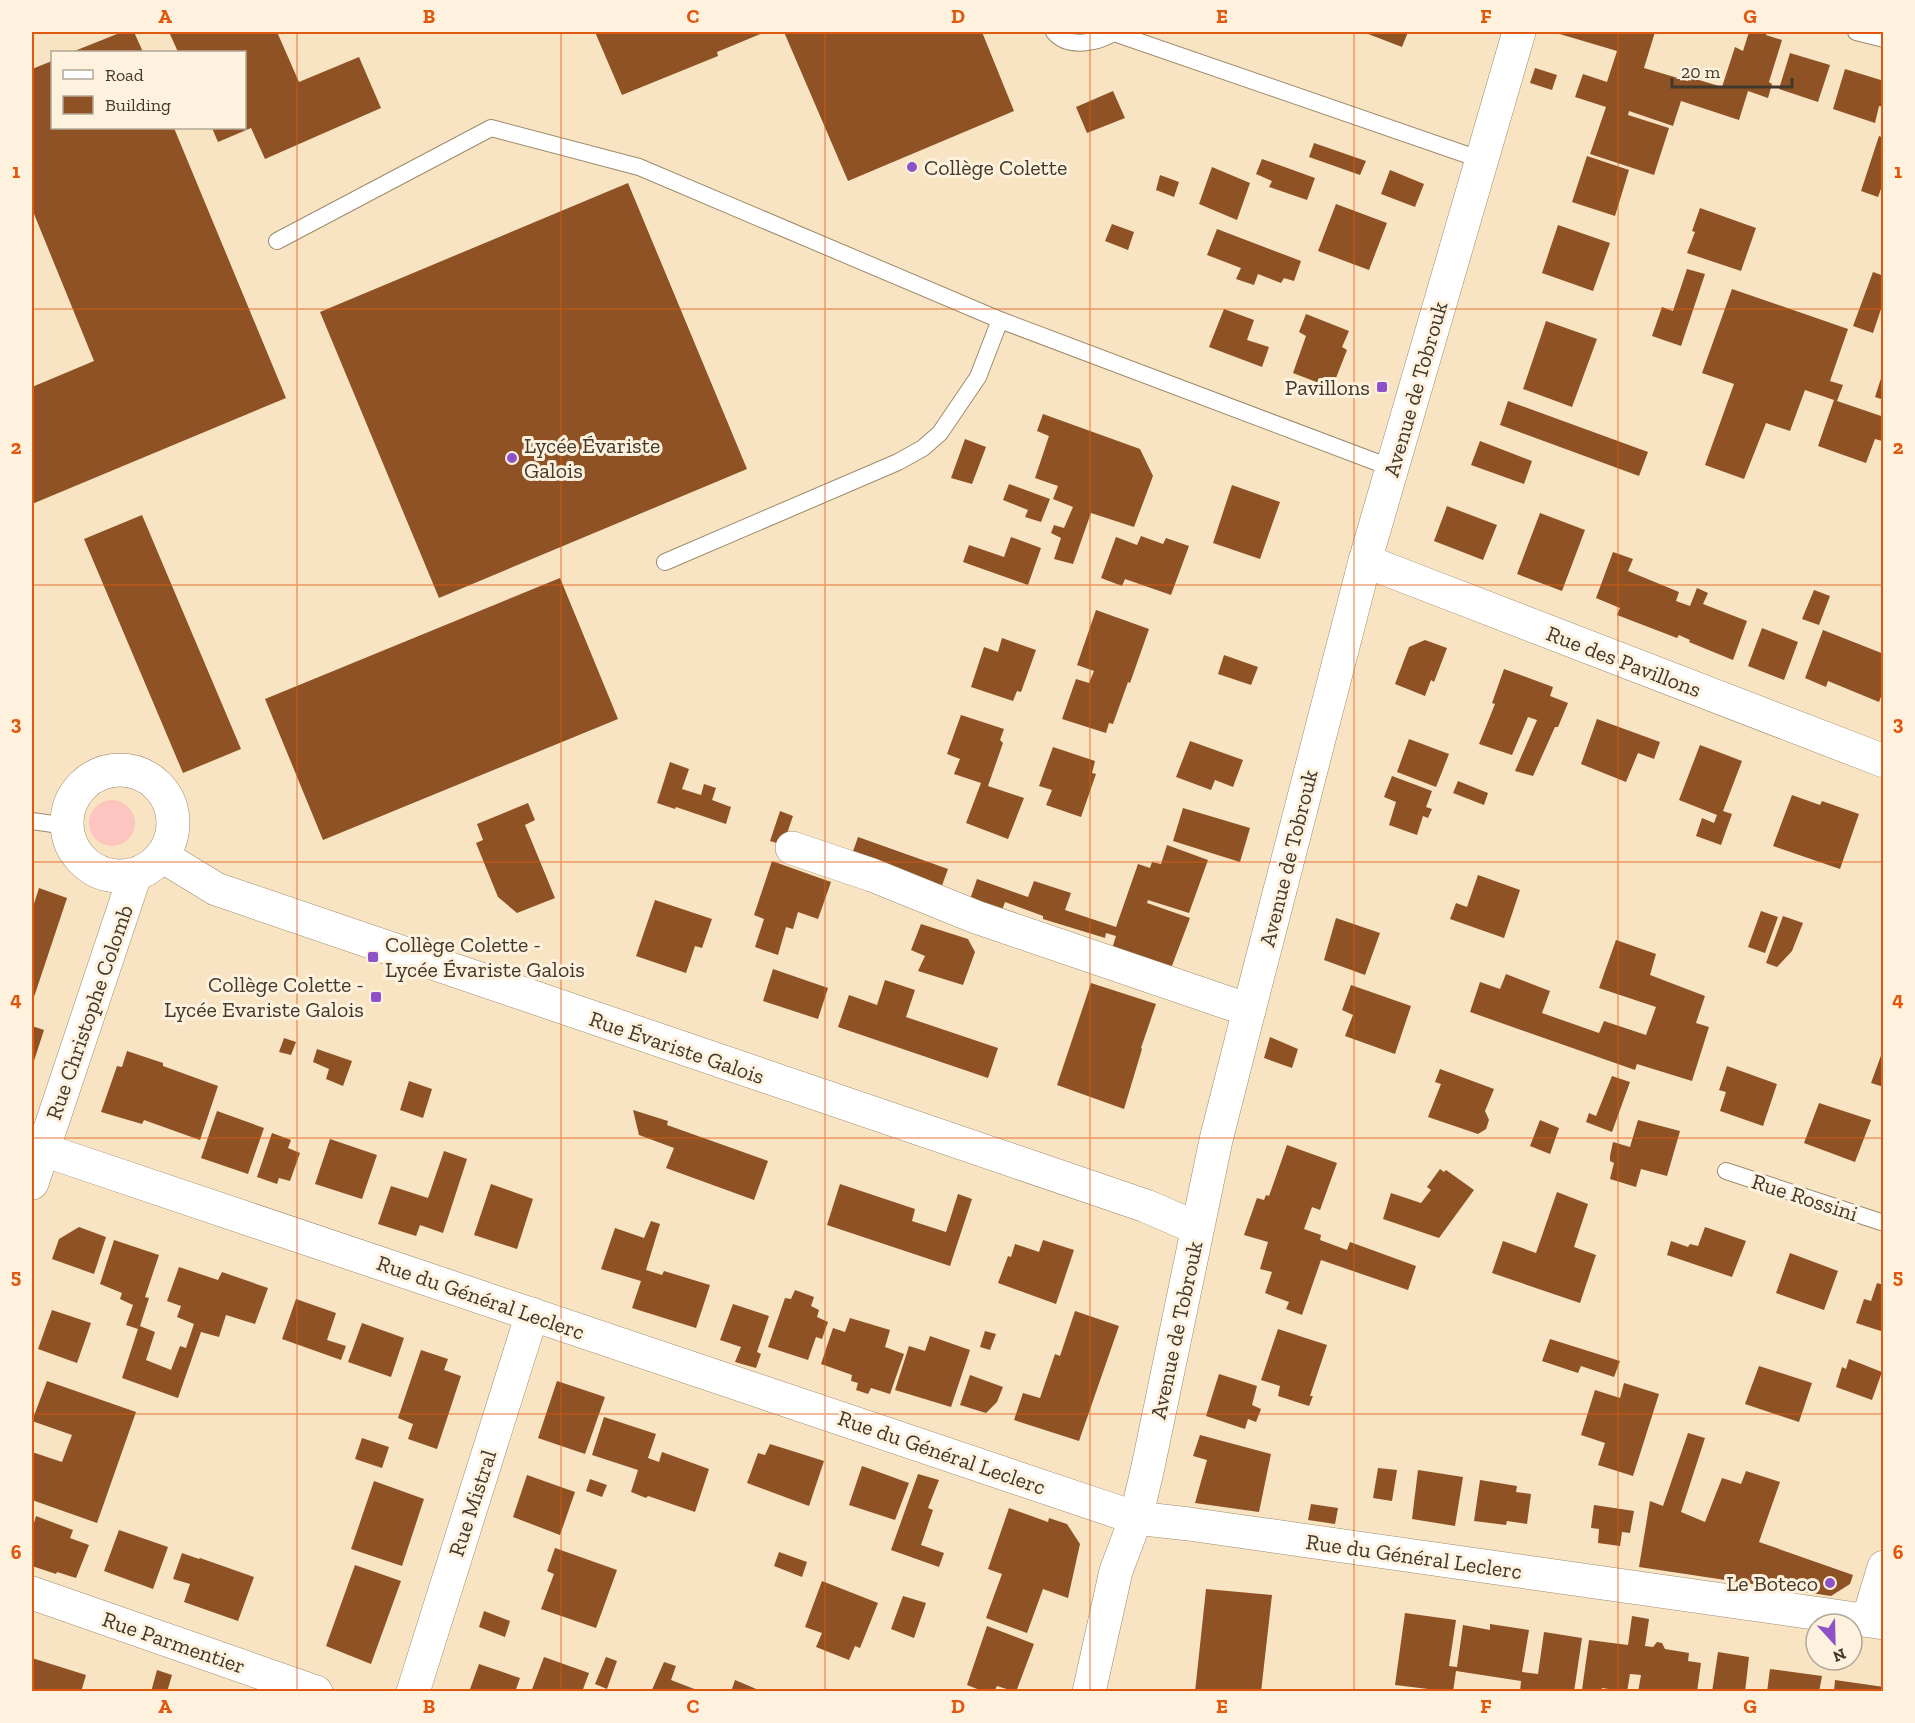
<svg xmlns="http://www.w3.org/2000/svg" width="1915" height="1723" font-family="'Zilla Slab',serif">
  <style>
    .green { fill: #fcc5bf }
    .building { fill: #8e5225 }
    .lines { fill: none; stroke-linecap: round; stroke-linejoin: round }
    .service-casing { stroke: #9d8b6b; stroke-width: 18 }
    .minor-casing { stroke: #9d8b6b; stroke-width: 34 }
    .tertiary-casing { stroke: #9d8b6b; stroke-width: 34 }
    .service { stroke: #fff; stroke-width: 16 }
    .minor { stroke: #fff; stroke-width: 33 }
    .tertiary { stroke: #fff; stroke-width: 33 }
    .grid { fill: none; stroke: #e0570e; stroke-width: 1.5; stroke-opacity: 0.55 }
    .poi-dot { fill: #8d51c8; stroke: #fef2de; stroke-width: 2 }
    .labels { text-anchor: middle; stroke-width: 6; stroke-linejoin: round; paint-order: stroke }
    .poi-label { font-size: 22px; fill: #41392c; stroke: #fef2de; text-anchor: start }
    .street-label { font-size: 22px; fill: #41392c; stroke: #fef2de }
    .neatline { fill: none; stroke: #e0570e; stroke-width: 2 }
    .grid-label { font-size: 20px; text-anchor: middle; font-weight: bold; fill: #e0570e }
  </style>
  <rect width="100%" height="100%" fill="#f8e4c2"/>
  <path class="green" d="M89 823a23 23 0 1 1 46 0a23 23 0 1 1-46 0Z"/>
  <path class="building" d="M122,32h12l9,20h-71z
    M169,32h108l22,50 60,-25 22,51 -116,51 -14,-31 -33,14 -6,-14h32v-76h-66z
    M595,32h111v2l6,-2h53l-48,20 1,4 -96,39z
    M784,32h185l2,2 11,-2 32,79 -166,70z
    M1363,32h45l-6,15z
    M1553,32h102l-11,36 44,13 1,-4 33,10 13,-40 8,4 6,-19h18l-1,3 16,5 -13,42 3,2 -4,14 -20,-7 -9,29 -58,-19 -8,25 -44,-15 -1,4 41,13 -15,47 -64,-21 16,-47 -31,-10 8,-23 24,8 10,-31z
    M1790,53l40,12 -12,37 -39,-13z
    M52,61v67h122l112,270 -254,106v-117l62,-26 -62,-152v-140z
    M1535,68l22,7 -5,15 -22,-7z
    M1845,69l39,12v26l-5,-1 -4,17 -42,-14z
    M1113,91l12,27 -38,15 -11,-26z
    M1879,136l5,2v43l-6,16 -17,-6z
    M1314,143l52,18 -6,14 -51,-18z
    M1587,156l42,14 -14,46 -43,-14z
    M1262,159l53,19 -8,22 -38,-13 3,-6 -16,-7z
    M1212,167l38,16 -13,37 -38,-16z
    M1390,170l34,14 -9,23 -34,-13z
    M1160,175l19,7 -5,15 -18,-7z
    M628,183l119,286 -308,129 -119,-286z
    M1336,204l51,19 -18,47 -51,-19z
    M1700,208l56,20 -15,43 -54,-18 8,-21 -3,-1z
    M1112,224l22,8 -6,18 -23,-9z
    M1558,225l52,18 -17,48 -51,-18z
    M1217,229l84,32 -7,20 -10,-3 -3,5 -23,-9 -4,11 -18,-6 5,-11 -34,-13z
    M1687,269l18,5 -24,72 -29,-10 10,-29 11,4z
    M1873,272l11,4v24l-11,33 -20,-7z
    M1732,289l116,40 -18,52 13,4 -6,16 47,16 -2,24 -7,-2 -9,24 -48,-17 16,-46 -29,-10 -15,41 -24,-8 -22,56 -39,-14 29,-81 -32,-11z
    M1224,309l30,11 -7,20 22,7 -7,20 -53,-20z
    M1306,314l43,17 -7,16 5,3 -15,38 -39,-15 13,-37 -7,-4z
    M1546,321l51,18 -25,68 -49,-18z
    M1883,372h1v28l-9,-3z
    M1508,401l140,51 -9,24 -139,-51z
    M1043,414l97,35 13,27 -19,51 -43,-14 -18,51 -19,-5 7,-21 -10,-5 3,-8 10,3 9,-21 -20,-8 5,-13 -23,-8 14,-42 -12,-5z
    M965,439l21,8 -14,37 -21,-6z
    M1480,441l52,20 -8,23 -53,-19z
    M1009,484l41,15 -9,23 -16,-5 3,-7 -25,-10z
    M1232,485l48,17 -20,57 -47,-16z
    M1447,506l50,19 -14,35 -49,-19z
    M1540,513l45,17 -23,61 -45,-17z
    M142,515l99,234 -58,24 -99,-234z
    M1141,536l22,8 3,-6 23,8 -18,49 -46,-16 -3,7 -21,-8 15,-41 21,8z
    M1011,537l30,11 -13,37 -65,-23 6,-17 35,12z
    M1613,552l20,7 -5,12 51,21 -3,9 14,5 7,-18 11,5 -5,11 44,17 -14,39 -44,-18 1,-2 -11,-5 -2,3 -60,-23 3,-7 -24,-10z
    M560,578l58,141 -295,121 -58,-141z
    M1814,590l16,6 -11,29 -17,-6z
    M1096,610l53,19 -19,54 -2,-1 -15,42 -4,-1 -3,10 -44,-14 14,-40 13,4 5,-12 -17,-6z
    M1762,628l36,14 -14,38 -36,-14z
    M1823,630l61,24v35l-5,13 -51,-21 -2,6 -21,-9z
    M1002,638l34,12 -15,42 -4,-1 -4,10 -42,-14 13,-40 14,5z
    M1425,640l22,8 -13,34 -3,-2 -6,16 -30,-12 14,-37z
    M1224,655l34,12 -7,18 -33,-11z
    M1504,669l49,18 -3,9 18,7 -10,24h-3l-22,49 -18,-5 22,-51 -9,-3 -16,38 -33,-11 16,-40 -3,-1z
    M961,715l43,14 -4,11 3,3 -15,43 36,12 -16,41 -42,-16 15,-40 -27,-9 6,-15 -13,-5z
    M1597,719l63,23 -6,17 -16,-6 -12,29 -45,-18z
    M1409,739l40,15 -13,33 -39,-15z
    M1190,741l53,19 -10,27 -18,-7 -4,10 -35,-13z
    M1700,745l42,16 -19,50 9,3 -11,31 -25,-9 6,-18 12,5 3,-8 -38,-15z
    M1053,747l42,14 -3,12 4,1 -15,43 -35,-12 6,-15 -13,-4z
    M670,762l19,7 -7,20 19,6 3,-11 12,4 -4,12 19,7 -5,17 -50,-17 -1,2 -18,-6z
    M1392,776l40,15 -6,16 6,2 -4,9 -5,-2 -6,19 -28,-10 7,-23 -12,-5z
    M1458,781l30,12 -4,12 -31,-12z
    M1792,795l28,10 2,-4 37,13 -19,55 -67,-23z
    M528,803l7,17 -10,5 30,73 -38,15 -19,-16 -22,-54 7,-3 -6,-16z
    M1183,808l67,20 -10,34 -67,-21z
    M780,811l13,5 -10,29 -13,-4z
    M858,837l90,32 -8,22 -90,-31z
    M1167,845l41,15 -19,53 -41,-13 -1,3 43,15 -20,53 -59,-19 5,-16 -10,-3 -1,5 -62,-19v-3l-38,-14 -6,17 -32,-11 10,-29 51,18 6,-16 37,12 -6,17 51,17 22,-63 12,4 2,-6 9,2z
    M772,861l59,21 -13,37 -20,-7 -5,17 -7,-2 -8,28 -23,-8 9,-28 -10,-4z
    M1478,875l42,15 -16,48 -54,-19 6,-16 11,4z
    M39,888l28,10 -35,105v-93z
    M655,900l57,19 -10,29 -7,-2 -9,27 -50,-17z
    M1761,911l17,6 -13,36 -17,-6z
    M1783,916l20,7 -11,28 -15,16 -11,-4z
    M1336,918l44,15 -15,42 -41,-15z
    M921,924l47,15 7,13 -12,33 -45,-14 7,-15 -14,-6z
    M1616,940l40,14 -6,21 55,21 -9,27 13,4 -17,54 -55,-17 -2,6 -165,-58 10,-30 20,7 6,-15 44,17 -8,22 57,20 5,-12 42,14 10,-28 -57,-19z
    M773,969l55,19 -10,31 -55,-18z
    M885,980l30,10 -9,27 92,31 -10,30 -150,-51 11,-32 28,10z
    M1091,983l65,21 -15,44 1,1 -18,60 -67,-24z
    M1351,985l60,21 -16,48 -50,-18 8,-21 -11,-5z
    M32,1026l12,4 -12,37z
    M1270,1037l28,12 -6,19 -28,-10z
    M284,1038l12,4 -5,13 -12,-3z
    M317,1049l35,12 -9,25 -17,-7 3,-10 -16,-7z
    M1883,1050h1v37l-13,-4z
    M127,1051l36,12v3l55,20 -18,54 -56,-20 -2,4 -41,-12 16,-46 5,1z
    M1727,1066l50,18 -14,42 -43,-15 6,-19 -7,-2z
    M1440,1069l54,20 -9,22 4,9 -3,9 -8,5 -50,-17 13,-33 -6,-2z
    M1612,1076l18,6 -18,50 -26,-10 3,-9 7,3z
    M409,1081l23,8 -9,29 -23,-8z
    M1819,1103l52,17 -16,42 -51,-19z
    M633,1110l35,11 -1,4 101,36 -14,39 -88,-32 8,-20 -35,-13z
    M217,1111l47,17 -16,46 -47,-16z
    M1540,1120l19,8 -9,26 -20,-8z
    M1638,1120l42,11 -13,45 -26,-7 -5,18 -26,-8 4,-16 -4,-2v-5l3,-14 17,5z
    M272,1133l19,7 -3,8 12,5 -10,28 -11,-3 -2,6 -20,-7z
    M330,1139l47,16 -15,44 -47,-15z
    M1287,1145l50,18 -17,47 -8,-3 -8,22 17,6 -1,5 27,10 3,-8 66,24 -8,24 -87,-30 -19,55 -16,-6 3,-7 -24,-9 7,-21 -12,-3 8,-27 -24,-7 13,-37 7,2 2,-5 3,1z
    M444,1151l23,8 -24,74 -23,-8 -4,11 -38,-12 13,-38 37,12z
    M1440,1169l4,3 2,-2 28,20 -35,48 -56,-19 8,-26 30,10 10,-13 -4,-3z
    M491,1184l42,15 -16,50 -43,-14z
    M840,1184l75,25 -3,12 34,11 12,-38 14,5 -22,67 -123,-41z
    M1557,1192l31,12 -14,43 22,8 -16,48 -88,-30 11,-32 33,12z
    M651,1221l9,3 -14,46 16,5 2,-4 46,14 -14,43 -64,-20 9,-27 -40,-12 14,-41 29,10z
    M79,1227l27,10 -12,37 -42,-15 7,-20z
    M1705,1227l41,14 -14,36 -65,-22 4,-14 17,6 2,-3 8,2z
    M114,1240l45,15 -14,42 4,1 -9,28 15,6 -9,28 25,10 9,-24 6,2 8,-24 -17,-7 4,-11 -14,-5 12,-34 39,13 4,-8 46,16 -13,36 -29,-9 -7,22 -18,-5 -23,66 -56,-20 16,-49 -12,-4 7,-20 -13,-6 2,-6 -22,-9z
    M1043,1240l31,10 -18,54 -58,-21 10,-27 3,1 4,-13 24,8z
    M1790,1253l48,18 -14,39 -48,-17z
    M1877,1283l7,2v47l-28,-9 8,-24 7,2z
    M795,1290l19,7 -3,9 8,4 -2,7 11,5 -6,17 -6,-2 -8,23 -40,-13 17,-49 6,1z
    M296,1299l40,14 -9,27 19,6 -5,14 -59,-21z
    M733,1304l36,12 -12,36 4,2 -5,14 -21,-6 6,-15 -21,-7z
    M52,1310l39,13 -14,40 -39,-14z
    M1075,1311l44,15 -40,115 -65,-21 9,-27 17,5 15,-44 5,2z
    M850,1318l40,12 -5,17 19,7 -14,40 -19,-6 -3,6 -12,-4 2,-7 -7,-2 1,-6 -31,-11 12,-36 12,4z
    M362,1323l42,15 -13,39 -43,-15z
    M1278,1329l49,16 -17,51h3l-4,10 -31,-10 2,-10 -19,-6z
    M985,1331l11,3 -6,16 -10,-3z
    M930,1336l40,14 -19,57 -56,-17 14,-44 16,5z
    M1550,1339l70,22 -6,16 -33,-11 -3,7 -36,-12z
    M421,1350l27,9 -4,11 17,6 -24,73 -29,-10 5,-15 -15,-6z
    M1849,1359l33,13 -10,28 -36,-13 6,-20 4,2z
    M1759,1366l53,17 -13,39 -54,-18z
    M1219,1374l38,12 -5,19 9,4 -5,13 -8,-3 -3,10 -39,-13z
    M970,1375l33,12 -6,15 -11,11 -26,-8z
    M47,1381l89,31 -39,111 -65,-23v-48l30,10 10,-27 -40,-14z
    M557,1381l48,16 -20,57 -47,-16z
    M1624,1383l35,11 -26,82 -35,-11 7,-22 -24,-8 14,-45 25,8z
    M604,1417l52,17 -8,24 11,4 3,-10 47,17 -14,43 -47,-16 -2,2 -15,-6 7,-22 -46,-15z
    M1688,1433l17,5 -24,74 24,10 17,-44 19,6 5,-13 34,11 -21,60 94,33 -3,9 -19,12 -192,-29 11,-66 13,5z
    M1200,1435l71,19 -12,58 -64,-9 12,-43 -14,-4z
    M362,1438l27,9 -7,21 -27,-9z
    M770,1444l54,17 -15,45 -62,-23 11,-30 7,2z
    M862,1466l47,17 -14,37 -46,-15z
    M1378,1468l19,2 -5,31 -19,-3z
    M1418,1470l45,7 -8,49 -43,-7z
    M918,1474l21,6 -11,28 5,2 -12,35 23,8 -5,14 -48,-17z
    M527,1475l48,17 -15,43 -47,-18z
    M590,1479l17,6 -5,12 -16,-6z
    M1480,1480l37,6 -1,6 15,2 -4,30 -20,-3 -1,4 -32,-4z
    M374,1481l50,18 -22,67 -51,-17z
    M1311,1504l27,4 -3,16 -27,-4z
    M1594,1505l40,6 -4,22 -8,-1 -2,14 -22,-3 1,-14 -8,-1z
    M1009,1508l39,14 1,-4 18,6 13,20 -12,54 -25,-9 -16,44 -41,-15 16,-44 -14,-5z
    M36,1516l37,14 -3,8 19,7 -13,33 -19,-6 -1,2 -24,-8v-36z
    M119,1530l49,17 -15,42 -49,-18z
    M555,1548l62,22 -21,58 -55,-19 13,-35 -7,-3z
    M779,1552l28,10 -5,15 -28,-11z
    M182,1553l17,6 1,-1 54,19 -16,44 -54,-19 6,-18 -17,-5z
    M355,1565l46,16 -30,83 -45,-18z
    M822,1581l56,22 -18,45 -5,-2 -6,14 -33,-13 6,-14 -17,-6z
    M1206,1589l66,6 -11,97h-66z
    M903,1596l23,7 -12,35 -23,-9z
    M484,1611l26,10 -5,16 -26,-10z
    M1405,1613l51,7 -7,46 8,1 6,-42 27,5v-6l39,6 -7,42 16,2 6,-42 38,6 -8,54h-54l1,-11 -65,-10 -3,21 -58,-7z
    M1632,1616l17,3 -4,27 8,1 4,-5 5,1 3,6 24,4 -1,8 13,2 -4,29h-59l3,-17 -11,-1 -3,18 -25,-4 -1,4 -19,-2 7,-50 39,5z
    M987,1626l47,18 -18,48 -19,-6 -3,6h-9l-18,-7z
    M1718,1652l31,5 -4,35h-33z
    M544,1657l45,16 -7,19h-51z
    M606,1657l11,4 -10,28 -12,-5z
    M32,1658l54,17 -5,17h-49z
    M664,1662l12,4 -5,14 31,12h-51z
    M479,1664l41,14 -5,14h-46z
    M1770,1669l52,7 -3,16h-52z
    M157,1670l15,5 -5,17h-16z
    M735,1680l26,11v1h-30z
    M1835,1680l49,7 -1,5h-49z"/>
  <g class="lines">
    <g class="service-casing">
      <path id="service" d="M1054,32c14,17 44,11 61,0
        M1856,32l28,7
        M1114,33l368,127
        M277,241l214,-113 148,39 361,153 392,148
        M665,562l233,-100 25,-14 17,-15 38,-56 22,-57
        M32,821l35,5
        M1726,1171l158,52"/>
    </g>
    <g class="minor-casing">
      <path id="minor" d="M1365,561l519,200
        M67 823a53 53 0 1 1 106 0a53 53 0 1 1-106 0Z
        M792,848l80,27 104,42 273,93
        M162,856l54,33 930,317 51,22
        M32,1146l1104,372 53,6 695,99
        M32,1183l103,-308
        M32,1593l284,99
        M1868,1620l16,-53
        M413,1692l119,-378"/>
    </g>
    <g class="tertiary-casing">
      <path id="tertiary" d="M1089,1692l27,-121 20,-53 12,-51 68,-327 33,-130 116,-449 154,-529"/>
    </g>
    <use href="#service" class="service"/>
    <use href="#minor" class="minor"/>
    <use href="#tertiary" class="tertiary"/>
  </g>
  <path class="grid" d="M297,32v1660M561,32v1660M825,32v1660M1090,32v1660M1354,32v1660M1618,32v1660M32,309h1852M32,585h1852M32,862h1852M32,1138h1852M32,1414h1852"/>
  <g class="poi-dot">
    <circle cx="912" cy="167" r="6"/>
    <rect x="1376" y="381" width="12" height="12" rx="3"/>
    <circle cx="512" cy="458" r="6"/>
    <rect x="367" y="951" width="12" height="12" rx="3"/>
    <rect x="370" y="991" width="12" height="12" rx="3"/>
    <circle cx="1830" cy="1583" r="6"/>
  </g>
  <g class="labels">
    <g class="poi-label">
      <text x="924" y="175">Collège Colette</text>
      <text x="1370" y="395" text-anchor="end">Pavillons</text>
      <text x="524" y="453">Lycée Évariste<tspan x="524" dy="25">Galois</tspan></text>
      <text x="385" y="952">Collège Colette -<tspan x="385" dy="25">Lycée Évariste Galois</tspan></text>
      <text x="364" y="992" text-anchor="end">Collège Colette -<tspan x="364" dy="25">Lycée Evariste Galois</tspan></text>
      <text x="1818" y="1591" text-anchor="end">Le Boteco</text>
    </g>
    <g class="street-label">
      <text transform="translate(1415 389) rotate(-74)" y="8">Avenue de Tobrouk</text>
      <text transform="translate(1624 661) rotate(21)" y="8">Rue des Pavillons</text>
      <text transform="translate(1288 858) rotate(-76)" y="8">Avenue de Tobrouk</text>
      <text transform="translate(89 1012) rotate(-71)" y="8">Rue Christophe Colomb</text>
      <text transform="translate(677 1047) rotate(19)" y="8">Rue Évariste Galois</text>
      <text transform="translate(1805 1197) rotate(18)" y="8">Rue Rossini</text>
      <text transform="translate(481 1297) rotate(19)" y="8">Rue du Général Leclerc</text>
      <text transform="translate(1176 1330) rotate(-78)" y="8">Avenue de Tobrouk</text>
      <text transform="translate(942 1452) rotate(19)" y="8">Rue du Général Leclerc</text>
      <text transform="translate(472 1503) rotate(-72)" y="8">Rue Mistral</text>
      <text transform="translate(1414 1556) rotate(8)" y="8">Rue du Général Leclerc</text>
      <text transform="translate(174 1642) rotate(19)" y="8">Rue Parmentier</text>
    </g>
  </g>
  <rect width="1915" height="1723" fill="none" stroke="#fef2de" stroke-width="66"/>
  <rect x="51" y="51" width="195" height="78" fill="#fef2de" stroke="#b2a897" stroke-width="1.5"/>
  <rect x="63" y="70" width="30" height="9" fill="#ffffff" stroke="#b2a897" stroke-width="1.5"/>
  <text x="105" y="81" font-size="18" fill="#41392c">Road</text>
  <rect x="63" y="96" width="30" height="18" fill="#8e5225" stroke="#b2a897" stroke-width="1.5"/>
  <text x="105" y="111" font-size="18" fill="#41392c">Building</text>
  <g transform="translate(1834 1642) rotate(158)"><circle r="28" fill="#fef2de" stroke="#b2a897" stroke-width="1.5"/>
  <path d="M0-4.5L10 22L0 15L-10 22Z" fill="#8d51c8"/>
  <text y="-9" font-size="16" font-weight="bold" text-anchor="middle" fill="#41392c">N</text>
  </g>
  <path d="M1672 78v9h120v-9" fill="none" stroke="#41392c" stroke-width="3"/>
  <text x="1681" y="78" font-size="18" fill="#41392c" stroke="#fef2de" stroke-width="4.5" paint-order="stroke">20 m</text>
  <rect x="33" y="33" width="1849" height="1657" class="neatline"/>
  <g class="grid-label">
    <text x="165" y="23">A</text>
    <text x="429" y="23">B</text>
    <text x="693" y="23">C</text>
    <text x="958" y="23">D</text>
    <text x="1222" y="23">E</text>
    <text x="1486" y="23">F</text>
    <text x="1750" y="23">G</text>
    <text x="16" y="178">1</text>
    <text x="1898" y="178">1</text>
    <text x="16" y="454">2</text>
    <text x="1898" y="454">2</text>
    <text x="16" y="730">3</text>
    <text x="1898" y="730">3</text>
    <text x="16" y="1006">4</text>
    <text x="1898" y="1006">4</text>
    <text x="16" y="1283">5</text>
    <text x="1898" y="1283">5</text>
    <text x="16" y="1559">6</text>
    <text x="1898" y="1559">6</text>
    <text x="165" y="1713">A</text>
    <text x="429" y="1713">B</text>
    <text x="693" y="1713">C</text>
    <text x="958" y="1713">D</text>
    <text x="1222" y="1713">E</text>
    <text x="1486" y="1713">F</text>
    <text x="1750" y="1713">G</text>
  </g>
</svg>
